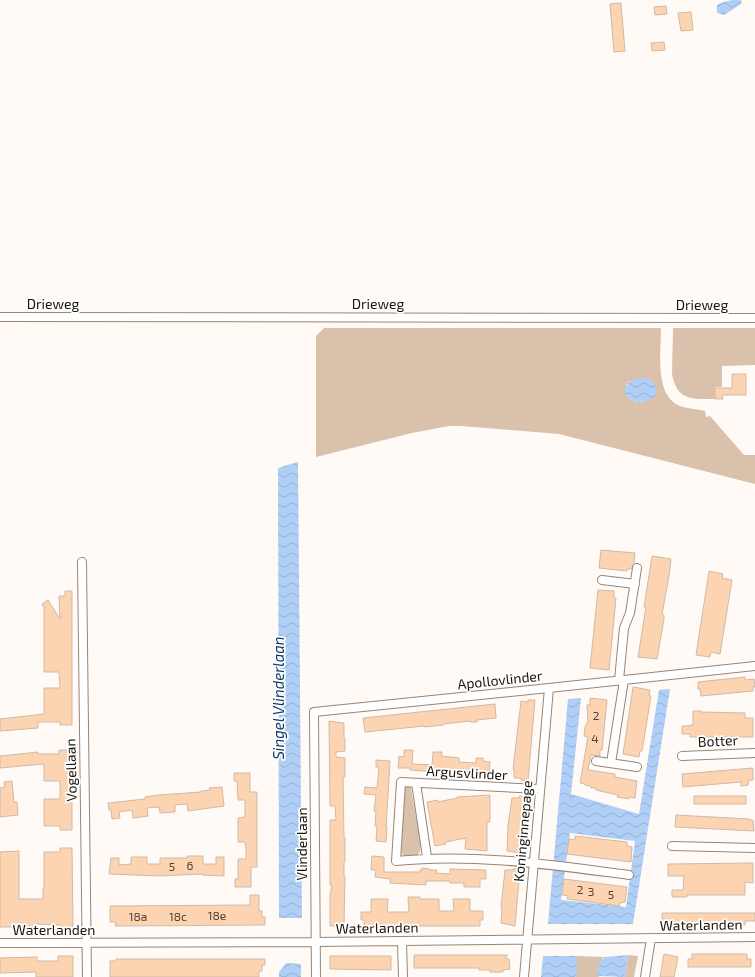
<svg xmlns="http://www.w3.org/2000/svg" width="755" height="977" font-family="'Exo 2',sans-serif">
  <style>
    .green { fill: #dac1ac; fill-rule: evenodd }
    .water { fill: url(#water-waves); fill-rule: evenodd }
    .building { fill: #fcd4b1; stroke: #cfbaa7 }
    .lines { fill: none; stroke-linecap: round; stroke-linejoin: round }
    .street-casing { stroke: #998572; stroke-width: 10 }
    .street { stroke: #fff; stroke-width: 8 }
    .labels { text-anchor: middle; stroke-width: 3.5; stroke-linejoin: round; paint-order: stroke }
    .number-label { font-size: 12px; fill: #524335 }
    .street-label { font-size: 14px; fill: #1a130c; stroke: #fff }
    .water-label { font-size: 15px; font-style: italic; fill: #0f3a69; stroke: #fff }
  </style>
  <defs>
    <pattern id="water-waves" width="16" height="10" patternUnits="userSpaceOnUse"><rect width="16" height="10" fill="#afcff6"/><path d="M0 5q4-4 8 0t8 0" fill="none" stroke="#96b1d2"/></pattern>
  </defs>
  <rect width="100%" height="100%" fill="#fffaf6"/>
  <path class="green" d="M324,328h337c0,23 -7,68 19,78 8,3 17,3 25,5l1,6 4,-1 34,39h11v29l-196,-50 -98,-8h-12l-37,7 -96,24v-121zM630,381l13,21h-7l-7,-3 -3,-14z
    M673,328h82v37l-33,1v21h-7v12c-23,0 -38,2 -43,-25z
    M404,786h7v2l10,58 -1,6 -5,5h-10l-4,-5z
    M628,955l10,1 -4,21h-9z
    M577,956l28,1 -3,1 -4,18 2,1h-25l2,-2z"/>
  <path class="water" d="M732,0h8l2,1 -1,3 -17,11 -7,-2v-8l6,-3z
    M642,378c11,0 17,8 13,19 -10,6 -24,8 -30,-3 -1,-11 7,-15 17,-16z
    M298,462l4,456h-23l-1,-450z
    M670,689l-37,235h-85l20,-225 13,-1 -10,96 68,20 20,-124zM570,833l65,8 -9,66 -65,-7z
    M628,955l-3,22 -27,-1c-2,-6 1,-16 7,-19z
    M543,956h34v19l-2,2h-34z
    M286,963l15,1v13h-22v-5z"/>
  <path class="building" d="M621,3l4,48 -11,1 -4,-48z
    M666,6l1,8 -12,1 -1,-8z
    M691,12l2,18 -12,1 -3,-18z
    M664,42l1,8 -13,1 -1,-8z
    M732,374h14v21h-24l1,4h-8v-11h17z
    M601,550l34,3 -1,10 -3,6h-4v2l-28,-3z
    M652,556l19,3 -2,17 -7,38 2,1v4l-7,40 -19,-2 8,-50h-2z
    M709,571l14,3 -1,4 10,2 -12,74 -9,-2 -1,5 -14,-2z
    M598,590l16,1v7h2l-7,72 -19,-2z
    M65,591h7v134h-12v-3h-22v6l-38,3v-12l44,-5v-26h16l-1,-16h-15v-64l-2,-4 6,-4 12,19 -1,-23h6z
    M745,677v3l9,-1 1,8h-2v4l-52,5 -1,-7h-2v-7z
    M633,687l17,3 -1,5 2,1 -9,55h-2l-1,6 -16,-3z
    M590,698l17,2 -5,50h-2v6l-9,-1 -3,15 27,4v3l22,4 -2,17 -6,-1v2l-12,-2 1,-2 -22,-5v-2h-5v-2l-6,-1v-1l-5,-1 8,-46 -4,-1 1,-9 3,-6 -1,-16h3z
    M528,700h7l-7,81 -7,-1v-2h-7v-9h-1l8,-68 7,1z
    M495,704l1,14 -19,2v2h-7v-1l-27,3v1l-18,2v-1l-60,6 -2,-14z
    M693,711h8v1l44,1v5h8v19h-63v-3h-8v-8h8v-1h3z
    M329,721l15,2v15h1v13l-9,1v5l9,1v19h-2l1,61h1v24h-1v15h1l-1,47h-7v2h-7v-31l2,-10h-2v-65h6l-1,-14h-5z
    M59,750h13v80h-12v-4h-16v-27h16v-18h-16v-17l-44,4v-12l38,-4v2h21z
    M404,750h9l-1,14 20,1 1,-13h9l-1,4 18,2v4l17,1v-5h7v3l7,1 -1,14 -79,-6v-2h-12l1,-12 5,1z
    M376,760l14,1 -4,66h1l-1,15 -10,-1 1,-15h-2l1,-15h-2l2,-16 -12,-1 1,-7 12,1 2,-21h-3z
    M753,768v12h-4l-1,5 -7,1v-4l-58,5 -1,-13z
    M234,773h16v19h7v75h-6v20h-16v-8h3v-20h8v-9l-1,-8h-7v-24l7,-1v-17h-7l-1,-19h-3z
    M12,781l2,21h3l1,13 -18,2v-29l5,-1 -1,-5z
    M222,787l2,19 -36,5 -1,-7 -12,1v7l-15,1 -1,-6 -12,1 1,8 -15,2 -1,-8 -13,2 1,6 -8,1 -1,-9h-2l-1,-7 37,-4v-2l14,-2 42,-3v-1l9,-1 -1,-2z
    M490,795v27h-3v29l-22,-2 1,-11 -21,4 1,2 -11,2 -8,-44 11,-2v2l19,-4v-1z
    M519,796l7,1 -5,46h1l-1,10 -14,-2 1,-25 4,-28h7z
    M694,796h52v8h-52z
    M676,815l73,4v1h4l1,11 -79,-4z
    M575,836l52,6v4l5,1 -1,15 -64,-8 2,-15 6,1z
    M60,848h12l1,80h-13v-3l-23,-1v3h-37v-75l19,-1v48h24v-11h1v-36h16z
    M187,856h16v8h13v-7h8v19l-22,-1v-1l-42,2 -51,-2 2,-16h8v7l12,-1v-7h16v7h13v-6h27z
    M372,856l12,1v15h36v-2h2v-2l8,1v1h7l-1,3 14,1v-5l36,1v9h-6v8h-16v-4h-14v-2h-24v4l-36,-2v-4l-15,-2 1,-7h-5z
    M753,863v20l-8,-1v13h-58v2h-15v-7h11l1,-14h-16v-12z
    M513,869h7l-5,57 -14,-3 1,-16h-1l4,-37h8z
    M564,879l63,8 -2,15 -5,1 -1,3 -52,-7 1,-3 -6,-1z
    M250,895h9v16h3v6h3v8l-140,1h-10l1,-4h-6v-16l140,-1z
    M408,897h12v2h19v12h15l-1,-12h17v12h13v9h-3v6h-116v-6h-3v-8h10v-13h17l-1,13h22z
    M662,913h93v8h-10v4h-83z
    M664,954l14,3 -4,20h-14z
    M692,954h55v5h4v8h-63v-8h4z
    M414,955h94l-3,3 4,1 1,10 -7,1v2h-13v-2h-11v-2h-65z
    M58,956h15v21h-37v-5l-36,1v-15l37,-1v4h21z
    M330,956h61v14l-61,-1z
    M116,959h149v6h-3v6h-3v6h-149v-16h6z"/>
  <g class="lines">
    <g class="street-casing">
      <path id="street" d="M0,317l755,1
        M82,562l5,415
        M602,580l33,4
        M619,680l5,-52 6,-15 7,-45
        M682,756l73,-3
        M596,761l41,6
        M611,763l13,-83
        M416,783l11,74
        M540,789l-139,-7 -5,79c78,-8 156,4 233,14
        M672,846l83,2
        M402,941l1,36
        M0,943l315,-1 440,-5
        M316,977l-2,-265 235,-24 206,-22
        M524,977l25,-289
        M645,977l6,-39"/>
    </g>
    <use href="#street" class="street"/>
  </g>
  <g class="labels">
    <g class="number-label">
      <text x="596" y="720">2</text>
      <text x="595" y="743">4</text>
      <text x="190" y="870">6</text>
      <text x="172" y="871">5</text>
      <text x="580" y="894">2</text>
      <text x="591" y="896">3</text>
      <text x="611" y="899">5</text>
      <text x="217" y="920">18e</text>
      <text x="138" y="921">18a</text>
      <text x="178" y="921">18c</text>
    </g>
    <g class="street-label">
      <text x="53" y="309">Drieweg</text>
      <text x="378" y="309">Drieweg</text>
      <text x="702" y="310">Drieweg</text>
      <text transform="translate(500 680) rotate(-6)" y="5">Apollovlinder</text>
      <text transform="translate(718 741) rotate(-3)" y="5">Botter</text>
      <text transform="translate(71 770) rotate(-91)" y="5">Vogellaan</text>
      <text transform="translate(467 773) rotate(3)" y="5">Argusvlinder</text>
      <text transform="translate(523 831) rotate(-85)" y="5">Koninginnepage</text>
      <text transform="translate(302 844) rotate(-90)" y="5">Vlinderlaan</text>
      <text transform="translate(701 925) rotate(-1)" y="5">Waterlanden</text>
      <text transform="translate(377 928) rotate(-1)" y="5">Waterlanden</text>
      <text x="54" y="935">Waterlanden</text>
    </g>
    <g class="water-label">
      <text transform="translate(279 698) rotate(-90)" y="5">Singel Vlinderlaan</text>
    </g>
  </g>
</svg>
